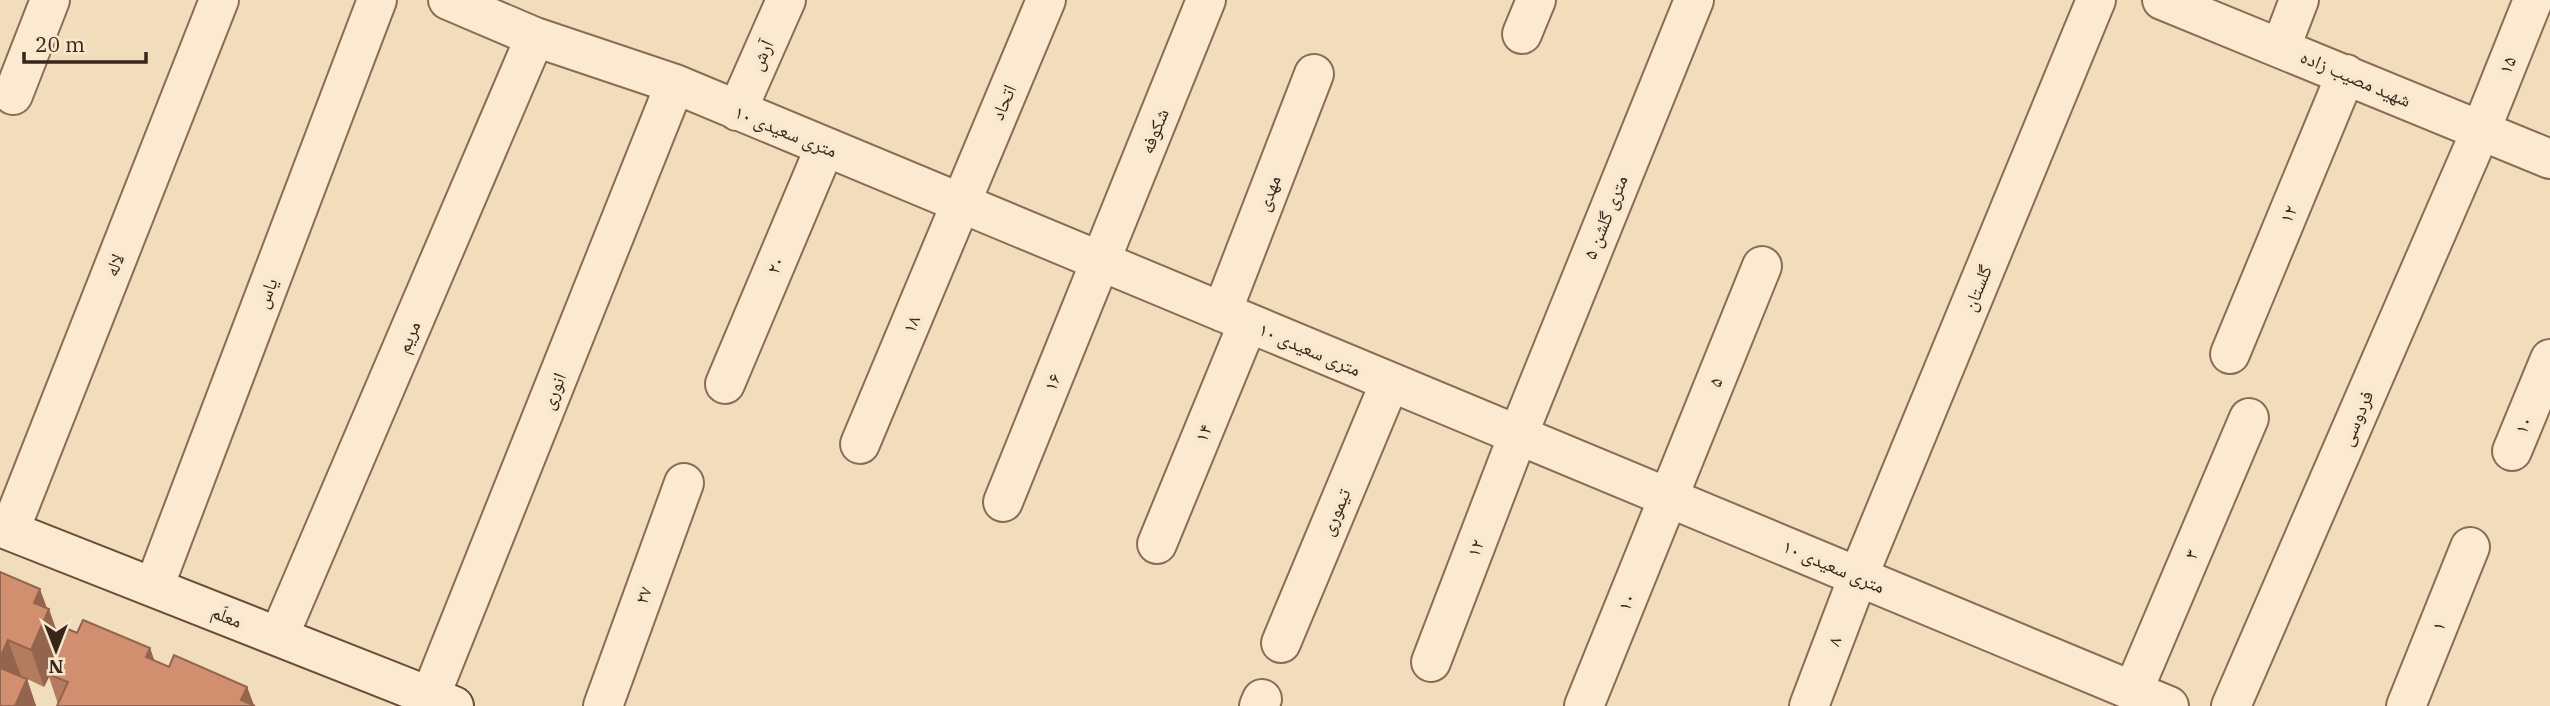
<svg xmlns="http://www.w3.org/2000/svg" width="2550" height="706" font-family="'IBM Plex Serif','Noto Naskh Arabic',serif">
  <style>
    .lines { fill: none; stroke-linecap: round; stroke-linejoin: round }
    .street-casing { stroke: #8a6c55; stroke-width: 42 }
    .secondary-casing { stroke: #6b4d38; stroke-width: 42 }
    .street { stroke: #fbead0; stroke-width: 38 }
    .secondary { stroke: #fbead0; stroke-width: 38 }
    .wall { fill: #b57b5f }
    .shaded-wall { fill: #93644e }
    .building { fill: #d28f6f; stroke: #93644e; stroke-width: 2 }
    .labels { text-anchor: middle; stroke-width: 7; stroke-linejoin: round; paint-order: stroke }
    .street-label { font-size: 19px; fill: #38261b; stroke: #f8e7cd }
  </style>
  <rect width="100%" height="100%" fill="#f1dcbc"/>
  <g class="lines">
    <g class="street-casing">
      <path id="street" d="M448,0l87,37 140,47 1494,622
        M2162,0l388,159
        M1522,34l14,-34
        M2281,47l18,-47
        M13,95l37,-95
        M737,111l49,-111
        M1222,312l92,-238
        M2230,354l116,-280
        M725,384l100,-237
        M860,444l186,-444
        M2512,451l38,-92
        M1003,502l203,-502
        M10,530l209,-530
        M1157,544l91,-221
        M154,587l223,-587
        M279,636l256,-599
        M1281,643l109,-261
        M1431,662l87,-227 176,-435
        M2133,691l116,-273
        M430,697l245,-613
        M603,706l81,-223
        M1259,706l3,-7
        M1584,706l178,-440
        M1809,706l49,-129 238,-577
        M2231,706l250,-576 52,-130
        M2406,706l64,-159"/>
    </g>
    <g class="secondary-casing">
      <path id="secondary" d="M0,527l454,179"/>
    </g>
    <use href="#street" class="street"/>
    <use href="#secondary" class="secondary"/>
  </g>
  <path class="wall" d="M0,572l47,36 14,35 16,-10 73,15 4,12 15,7 78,20 7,18 -196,-1 -9,-27 -5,10 -23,-11 6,3 9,27h-36z"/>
  <path class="shaded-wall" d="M40,589l8,22 1,-2 13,37 -14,28 1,3 -5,10 -13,-37 3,-47z
    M8,640l13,36 -21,-1v-17z
    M150,648l13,37 -17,-28z
    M27,679l9,27h-21z
    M247,687l7,19 -13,-6z"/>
  <path class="building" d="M0,572l40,17 -6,14 15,6 -18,41 -23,-10 -8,18z
    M83,620l67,28 -4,9 23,10 5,-12 73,32 -6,13 14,6h-198l11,-24 -20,-8 20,-45 9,4z
    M0,668l27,11 -12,27h-15z"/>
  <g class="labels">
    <g class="street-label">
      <text transform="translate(761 55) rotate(-66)" y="7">آرش</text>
      <text transform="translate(2507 65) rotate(-68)" y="7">۱۵</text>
      <text transform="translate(2356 78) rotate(23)" y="7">شهید مصیب زاده</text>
      <text transform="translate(1003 102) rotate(-67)" y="7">اتحاد</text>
      <text transform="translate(786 131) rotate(22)" y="7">۱۰ متری سعیدی</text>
      <text transform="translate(1154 131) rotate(-68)" y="7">شکوفه</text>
      <text transform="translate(1268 193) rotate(-69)" y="7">مهدی</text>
      <text transform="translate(2288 214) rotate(-67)" y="7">۱۲</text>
      <text transform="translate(1605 217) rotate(-68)" y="7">۵ متری گلشن</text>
      <text transform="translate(114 265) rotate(-68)" y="7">لاله</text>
      <text transform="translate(775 265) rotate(-67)" y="7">۲۰</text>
      <text transform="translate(1977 288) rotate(-68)" y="7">گلستان</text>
      <text transform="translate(266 293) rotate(-69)" y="7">یاس</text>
      <text transform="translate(911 324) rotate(-67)" y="7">۱۸</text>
      <text transform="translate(408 337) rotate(-67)" y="7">مریم</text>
      <text transform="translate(1310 349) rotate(23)" y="7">۱۰ متری سعیدی</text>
      <text transform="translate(1052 382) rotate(-68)" y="7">۱۶</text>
      <text transform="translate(1715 382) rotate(-68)" y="7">۵</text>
      <text transform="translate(553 391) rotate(-68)" y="7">انوری</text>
      <text transform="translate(2356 418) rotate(-67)" y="7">فردوسی</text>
      <text transform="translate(2523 425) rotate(-67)" y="7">۱۰</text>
      <text transform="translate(1203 433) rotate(-68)" y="7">۱۴</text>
      <text transform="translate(1335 512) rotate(-67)" y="7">تیموری</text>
      <text transform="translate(1475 548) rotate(-69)" y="7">۱۲</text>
      <text transform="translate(2191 554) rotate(-67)" y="7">۳</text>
      <text transform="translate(1834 566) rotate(23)" y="7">۱۰ متری سعیدی</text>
      <text transform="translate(643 595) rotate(-70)" y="7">۲۷</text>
      <text transform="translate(1626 602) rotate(-68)" y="7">۱۰</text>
      <text transform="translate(227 616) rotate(22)" y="7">معلّم</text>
      <text transform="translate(2438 626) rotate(-68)" y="7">۱</text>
      <text transform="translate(1834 641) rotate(-69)" y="7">۸</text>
    </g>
  </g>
  <g transform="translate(56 650) rotate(180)" stroke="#f8e7cd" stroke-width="5" paint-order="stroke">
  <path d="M0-5L12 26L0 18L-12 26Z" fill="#38261b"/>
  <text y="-10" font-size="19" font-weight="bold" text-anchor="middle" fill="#38261b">N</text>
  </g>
  <path d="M24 52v10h122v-10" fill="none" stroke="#38261b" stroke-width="3.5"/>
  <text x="35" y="52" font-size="21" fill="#38261b" stroke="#f8e7cd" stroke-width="5" paint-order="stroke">20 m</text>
</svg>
